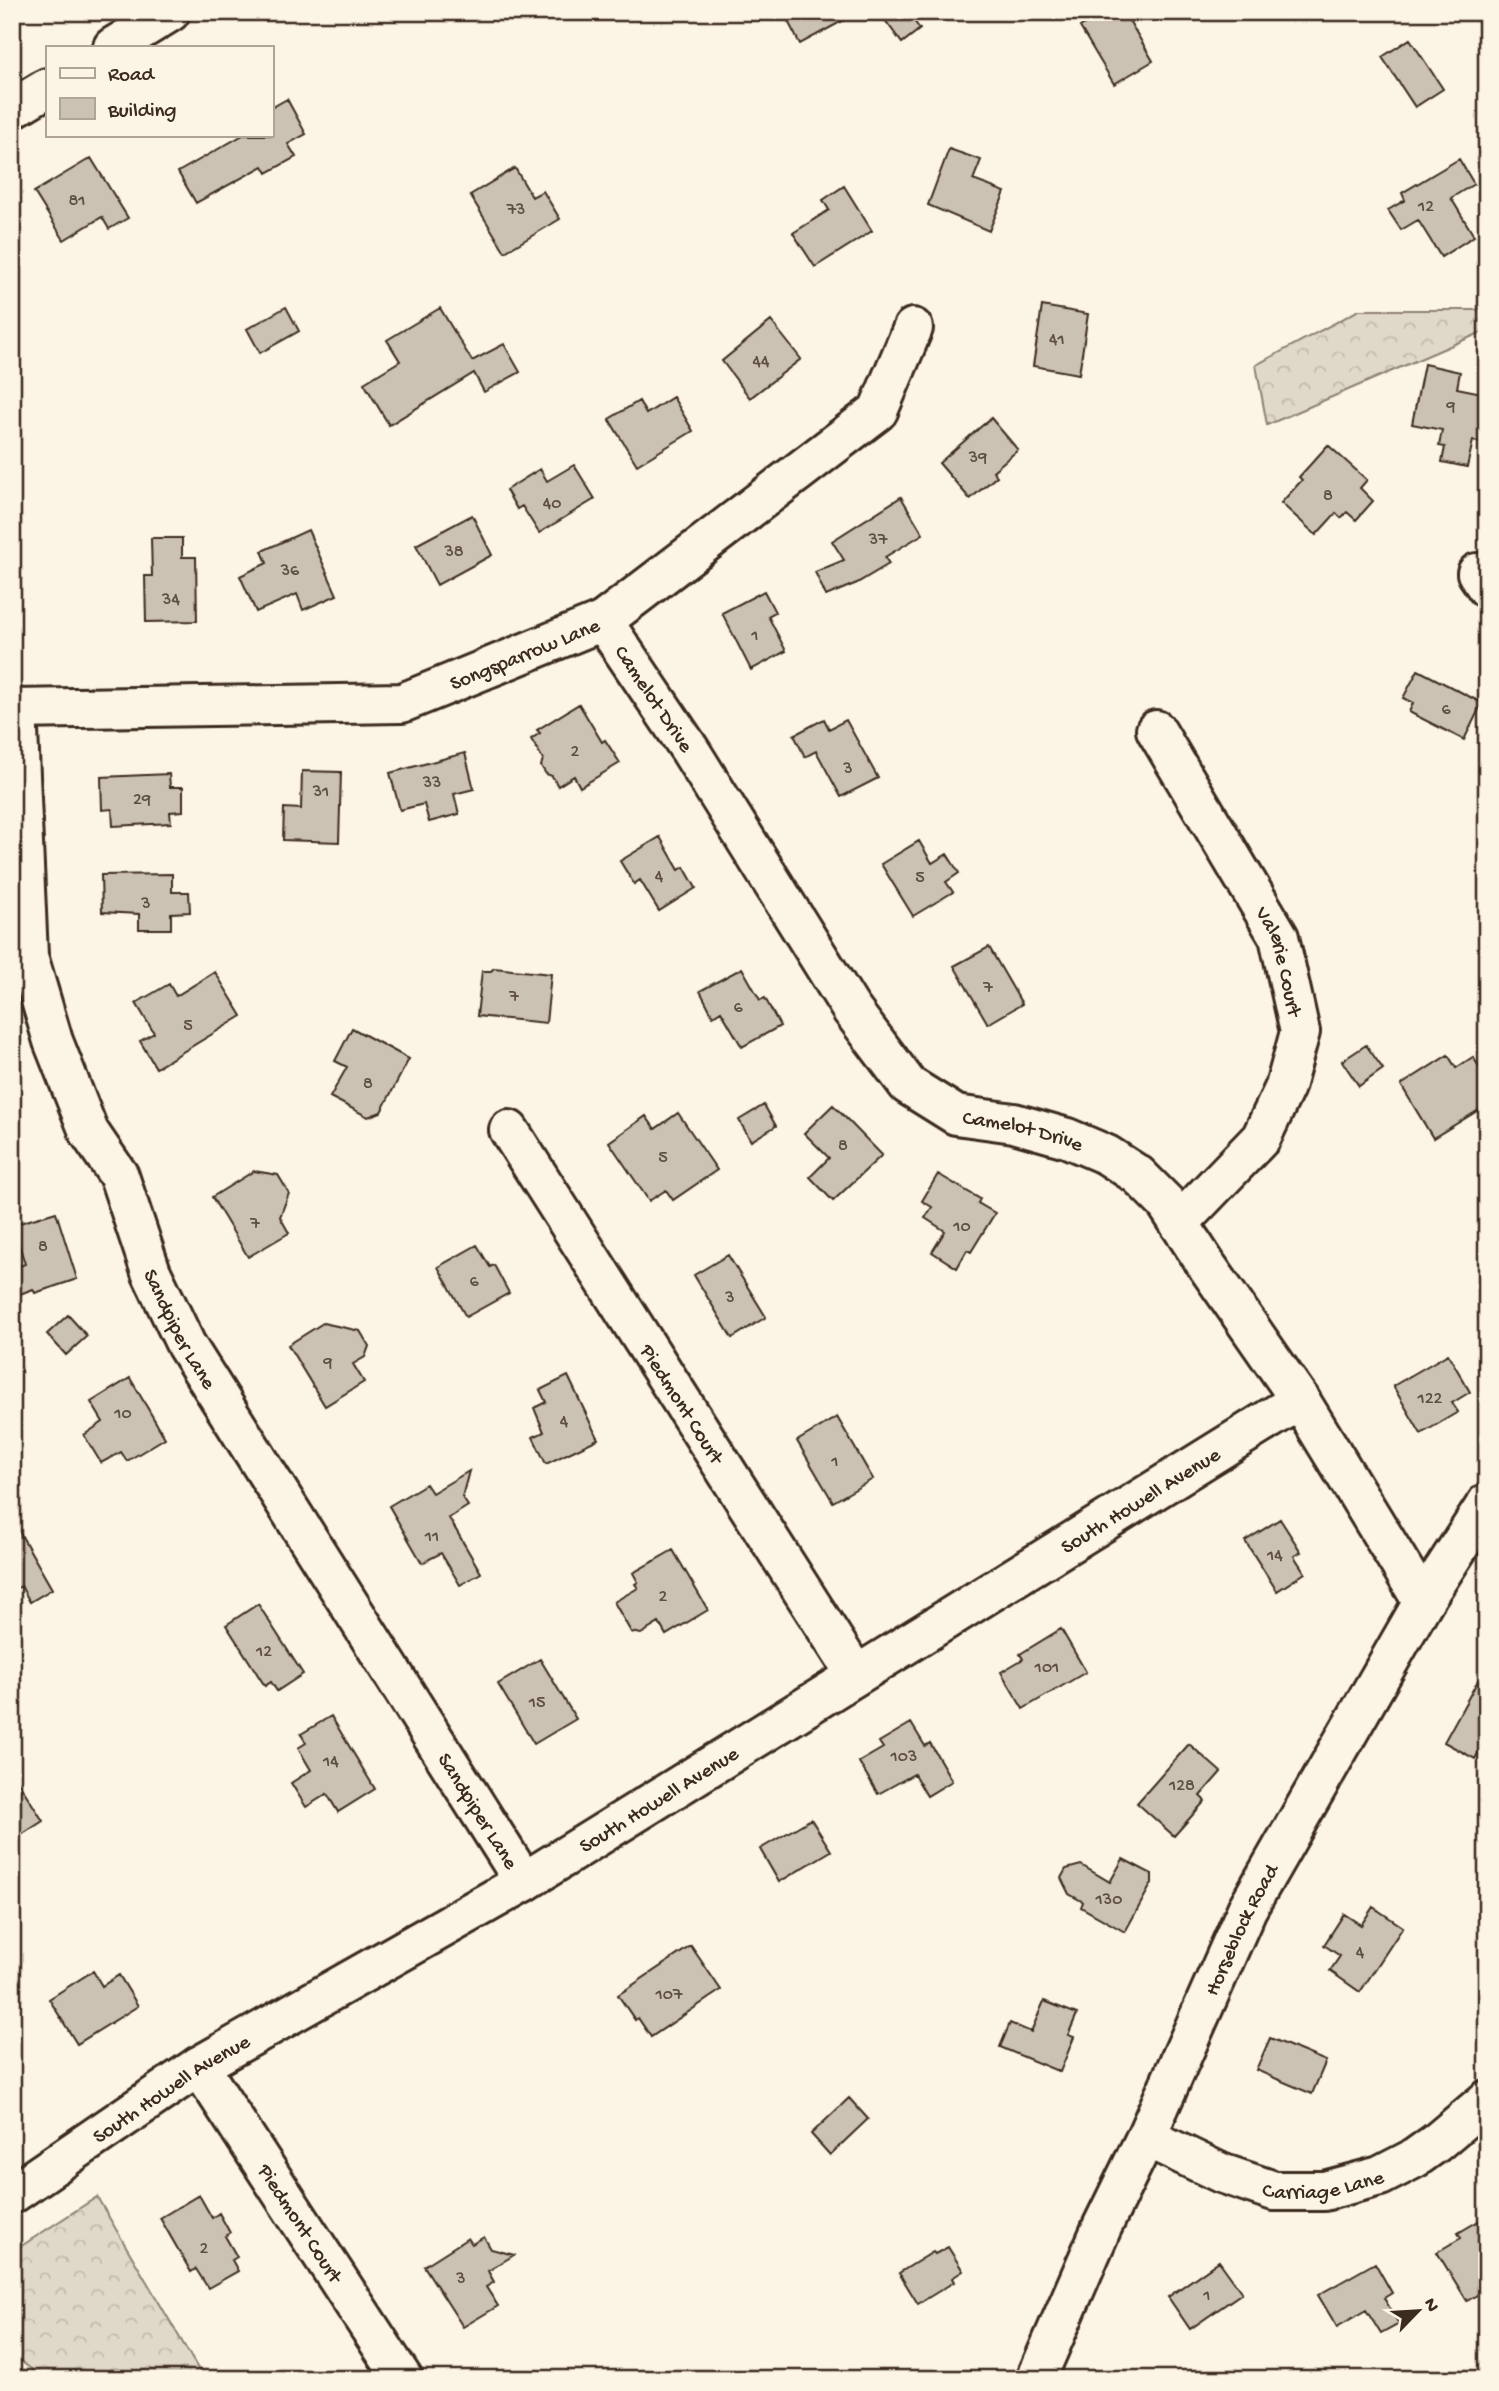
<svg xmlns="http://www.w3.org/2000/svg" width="1499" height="2391" font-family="'Gochi Hand',sans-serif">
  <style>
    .forest { fill: url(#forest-crowns); stroke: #8e8173; stroke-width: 2 }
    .building { fill: #ccc2b3; stroke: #3b2a1e; stroke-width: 2 }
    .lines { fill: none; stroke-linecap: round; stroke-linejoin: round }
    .minor-casing { stroke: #3b2a1e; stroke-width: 44 }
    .minor { stroke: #fcf5e5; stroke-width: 38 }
    .labels { text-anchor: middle; stroke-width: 7; stroke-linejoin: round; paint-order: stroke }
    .number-label { font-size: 18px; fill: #5f5043 }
    .street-label { font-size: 21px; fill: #3b2a1e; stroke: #fcf5e5 }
  </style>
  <defs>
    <pattern id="forest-crowns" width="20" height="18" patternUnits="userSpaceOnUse" patternTransform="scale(1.75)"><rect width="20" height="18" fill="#e0d8c8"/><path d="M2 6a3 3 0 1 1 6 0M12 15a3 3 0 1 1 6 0" fill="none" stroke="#c1baab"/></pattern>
  </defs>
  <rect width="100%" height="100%" fill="#fcf5e5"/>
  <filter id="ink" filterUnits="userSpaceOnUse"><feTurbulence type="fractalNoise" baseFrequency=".0143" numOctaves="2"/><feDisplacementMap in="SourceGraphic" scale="14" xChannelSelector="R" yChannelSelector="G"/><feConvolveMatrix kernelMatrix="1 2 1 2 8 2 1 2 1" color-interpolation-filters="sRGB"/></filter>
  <g filter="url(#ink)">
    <path class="forest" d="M1487,302v28l-220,95 -11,-60 103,-55h118z
      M97,2197l107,182h-159l-33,-24v-103z"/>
    <path class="building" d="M783,12h76l-59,32z
      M879,12h28l13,17 -18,14z
      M1104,12h20l29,49 -39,23 -34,-57z
      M1410,39l33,50 -28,18 -33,-50z
      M287,99l19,35 -18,10 8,13 -29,16 -4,-7 -67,37 -18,-31 65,-37h28v-27z
      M949,149l32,11 -8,20 32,12 -16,39 -61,-26z
      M91,158l37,60 -19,11 -7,-12 -38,23 -30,-48z
      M1459,159l15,25 -23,14 23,38 -33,21 -23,-37 -17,10 -13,-20 17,-10 -3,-7z
      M515,168l17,29 11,-6 17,28 -55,33 -35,-57z
      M844,186l28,45 -57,36 -22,-34 36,-23 -6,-10z
      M1042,306l46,8 -9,60 -46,-8z
      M286,307l13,24 -39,22 -13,-24z
      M440,308l32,53 32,-17 16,28 -36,20 -10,-19 -85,52 -25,-42 36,-22 -13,-21z
      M771,321l30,38 -51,39 -28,-37z
      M1424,364l36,8 -3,16 30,6v22l-5,27 -9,-2 -6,26 -25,-5 3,-15 -6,-1 3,-16 -30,-6z
      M673,397l20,34 -56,34 -28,-46 30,-18 7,13z
      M991,418l27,32 -25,21 4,5 -27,23 -31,-36z
      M1328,445l39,35 -7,8 13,13 -17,19 -9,-8 -6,6 -5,-5 -20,22 -35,-32 21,-23 -3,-3z
      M574,465l21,34 -56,34 -17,-27 -5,3 -11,-19 34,-21 7,12z
      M901,497l22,37 -38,23 4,7 -32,19 -31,13 -11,-24 29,-12 -12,-19z
      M472,515l20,40 -55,30 -21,-40z
      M308,530l29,65 -34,15 -6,-16 -41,18 -16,-36 27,-13 -5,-12z
      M151,538h31v19h14l1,64 -51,1 -1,-46h7z
      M764,591l11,21 -7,4 18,35 -35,19 -29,-57z
      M1418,670l64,33 -18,37 -55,-28 4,-9 -10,-5z
      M579,704l23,38 3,-2 15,23 -40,24 -6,-11 -16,10 -6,-10 -6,-2 -5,-8 2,-7 -12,-20 9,-6 -3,-3z
      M824,719l5,10 17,-9 32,58 -37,19 -25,-46 -11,6 -11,-22z
      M465,753l9,36 -20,5 5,20 -30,8 -5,-18 -24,6 -10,-37z
      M302,771l39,1 -2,70 -56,-2 1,-32 17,1z
      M169,774l1,13h13v24l-13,1 1,11 -58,3 -1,-17 -10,1 -1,-33z
      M660,837l19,33 5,-3 12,21 -37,23 -19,-31 -6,4 -14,-23z
      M919,841l13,22 15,-9 12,19 -13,9 7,10 -40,24 -32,-52z
      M172,874v18h17l1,20 -19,1v16h-32v-15l-37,-2 -1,-37z
      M989,947l33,57 -34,20 -34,-58z
      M494,968l57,6 -5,49 -69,-7 5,-45h9z
      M742,968l18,32 5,-2 15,28 -38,21 -21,-36 -8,5 -13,-25z
      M215,972l27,44 -86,52 -16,-27 14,-8 -18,-30 33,-19 7,12z
      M352,1028l57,31 -28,53 -13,5 -38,-20 17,-30 -12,-6z
      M1366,1045l17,24 -24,17 -17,-25z
      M1448,1055l8,13 17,-11 14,22v26l-54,33 -32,-53z
      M764,1105l12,21 -25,15 -12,-21z
      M833,1105l49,50 -49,46 -23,-24 19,-19 -25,-25z
      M678,1113l39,57 -44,30 -7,-10 -17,11 -40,-59 37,-26 9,13z
      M254,1171l24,4 11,18 -9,24 9,16 -41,24 -36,-60z
      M938,1174l42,25 -2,4 17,10 -24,39 -4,-2 -10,18 -25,-16 13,-21 -20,-13 7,-11 -10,-6z
      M56,1212l21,67 -42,14 -2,-4 -21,8v-28l13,-5 -12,-39z
      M477,1245l13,22 4,-2 15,28 -43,24 -28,-50z
      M728,1255l38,62 -34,21 -38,-63z
      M68,1315l19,21 -21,19 -19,-21z
      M323,1323l37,8 9,15 -4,11 -12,7 11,18 -39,24 -37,-61z
      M1448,1354l22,38 -18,11 6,9 -37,22 -28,-48z
      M568,1376l30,63 -52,25 -13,-27 11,-5 -10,-24 12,-6 -6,-12z
      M130,1378l35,60 -38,23 -6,-9 -20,11 -17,-28 19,-13 -12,-20z
      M837,1417l36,62 -40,23 -36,-61z
      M469,1471l-7,26 6,9 -19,12 32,55 -21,12 -19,-32 -19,10 -33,-57 37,-22 6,9z
      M12,1519l40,70 -22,13 -9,-16 -9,5z
      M1280,1519l21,33 -7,4 11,17 -28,18 -32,-50z
      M673,1550l35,60 -42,25 -7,-12 -18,11 -10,-2 -17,-30 24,-14 -3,-4 3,-2 -5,-9z
      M258,1604l45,70 -26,17 -6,-9 -6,4 -39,-61z
      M1061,1629l25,43 -63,37 -22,-37 22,-13 -3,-5z
      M540,1659l36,60 -42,25 -36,-60z
      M1487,1664v73l-12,22 -31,-17z
      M331,1716l44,73 -37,23 -11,-18 -21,13 -15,-24 20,-13 -13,-22 8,-5 -5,-9z
      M911,1723l14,23 5,-3 22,38 -25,15 -13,-22 -36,20 -19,-32 24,-14 -4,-6z
      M1189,1744l32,28 -21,24 5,5 -31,35 -37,-33z
      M12,1772l31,49 -31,20z
      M811,1819l20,32 -52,31 -19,-33z
      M1123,1859l29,15v9l-27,49 -44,-25 2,-5 -14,-8 -8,-16 5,-9 15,-4 29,17z
      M1373,1907l30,20 -43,65 -30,-21 10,-15 -16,-11 20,-31 17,11z
      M691,1946l30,44 -70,47 -13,-19 -3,2 -17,-25z
      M93,1971l9,15 17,-11 19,31 -61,38 -28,-45z
      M1044,2001l33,13 -9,21 6,2 -14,35 -60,-25 10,-24 21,9z
      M1270,2038l56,23 -14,33 -56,-24z
      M849,2098l19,21 -38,36 -19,-21z
      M199,2195l13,23 7,-5 11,20 -5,3 12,21 -5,3 6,11 -30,17 -12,-19 -5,3 -31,-54z
      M1487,2216v73l-20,12 -30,-49 24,-14 -3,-5z
      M484,2237l7,12 23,6 -26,16 6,11 -8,5 12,19 -35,21 -39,-61 44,-28 4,6z
      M948,2247l15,24 -11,7 2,4 -36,22 -19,-31 34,-21 2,2z
      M1219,2261l23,32 -52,36 -22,-32z
      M1375,2263l17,30 -8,5 15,26 -18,10 -15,-24 -29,17 -19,-32z"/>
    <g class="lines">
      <g class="minor-casing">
        <g id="minor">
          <path d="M113,47l57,-35"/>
          <path d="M12,109l35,-21"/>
          <path d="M1477,573l10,15"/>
          <path id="s1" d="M603,621l87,129 161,259 57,76 48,30 58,8 53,15 40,17 31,20 28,28 41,63 93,134 123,202"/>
          <path id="s2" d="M17,708l11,248 25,85 36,91 30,44 32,96 35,73 338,537"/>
          <path id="s3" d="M12,709l390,-6 201,-82 275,-210 35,-83"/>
          <path id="s4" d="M1156,730l123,207 21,95 -15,55 -24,51 -82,85"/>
          <path id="s5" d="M509,1130l347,545"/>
          <path id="s6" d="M199,2066l204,313"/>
          <path id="s7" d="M1146,2137l75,36 53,18h50l56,-15 35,-18 21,-15 51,-43"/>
          <path id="s8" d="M12,2194l187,-128 325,-184 776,-482"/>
          <path id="s9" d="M1036,2379l66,-152 44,-90 101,-228 176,-307 64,-99"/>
        </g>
      </g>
      <use href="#minor" class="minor"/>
    </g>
  </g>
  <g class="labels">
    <g class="number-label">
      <text x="77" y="205">81</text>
      <text x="1426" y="211">12</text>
      <text x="516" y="214">73</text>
      <text x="1057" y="344">41</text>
      <text x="761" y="366">44</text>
      <text x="1451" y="411">9</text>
      <text x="978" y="462">39</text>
      <text x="1328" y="500">8</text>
      <text x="552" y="508">40</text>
      <text x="878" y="544">37</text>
      <text x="454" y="556">38</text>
      <text x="290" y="575">36</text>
      <text x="171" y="604">34</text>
      <text x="755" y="640">1</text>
      <text x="1446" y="714">6</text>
      <text x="575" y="756">2</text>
      <text x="848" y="773">3</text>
      <text x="432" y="787">33</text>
      <text x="321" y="796">31</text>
      <text x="142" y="804">29</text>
      <text x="659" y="881">4</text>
      <text x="920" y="882">5</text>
      <text x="146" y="908">3</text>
      <text x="988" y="992">7</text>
      <text x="514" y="1001">7</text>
      <text x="738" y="1012">6</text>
      <text x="188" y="1030">5</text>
      <text x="368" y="1088">8</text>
      <text x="843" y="1150">8</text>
      <text x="663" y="1162">5</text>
      <text x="255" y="1228">7</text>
      <text x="962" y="1231">10</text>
      <text x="43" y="1251">8</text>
      <text x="474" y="1286">6</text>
      <text x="730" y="1302">3</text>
      <text x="328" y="1367">9</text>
      <text x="1430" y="1403">122</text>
      <text x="123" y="1418">10</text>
      <text x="564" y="1426">4</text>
      <text x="835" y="1466">1</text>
      <text x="432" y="1541">11</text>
      <text x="1275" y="1560">14</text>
      <text x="663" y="1601">2</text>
      <text x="264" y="1656">12</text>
      <text x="1047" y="1672">101</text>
      <text x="537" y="1707">15</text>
      <text x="904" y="1761">103</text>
      <text x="331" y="1766">14</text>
      <text x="1182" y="1790">128</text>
      <text x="1109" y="1904">130</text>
      <text x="1360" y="1957">4</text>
      <text x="669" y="1999">107</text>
      <text x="204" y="2253">2</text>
      <text x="461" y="2283">3</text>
      <text x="1207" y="2300">1</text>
    </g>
    <g class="street-label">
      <text dy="7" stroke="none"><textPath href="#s3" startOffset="522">Songsparrow Lane</textPath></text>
      <text dy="7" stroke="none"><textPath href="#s1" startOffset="93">Camelot Drive</textPath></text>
      <text dy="7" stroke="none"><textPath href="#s4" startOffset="264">Valerie Court</textPath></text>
      <text dy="7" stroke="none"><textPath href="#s1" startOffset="681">Camelot Drive</textPath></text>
      <text dy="7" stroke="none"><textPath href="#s2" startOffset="653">Sandpiper Lane</textPath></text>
      <text dy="7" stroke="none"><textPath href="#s5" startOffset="324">Piedmont Court</textPath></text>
      <text dy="7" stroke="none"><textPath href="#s8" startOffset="1325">South Howell Avenue</textPath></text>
      <text dy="7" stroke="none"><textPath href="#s8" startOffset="758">South Howell Avenue</textPath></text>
      <text dy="7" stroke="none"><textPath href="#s2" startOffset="1220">Sandpiper Lane</textPath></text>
      <text dy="7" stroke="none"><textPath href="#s9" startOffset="494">Horseblock Road</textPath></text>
      <text dy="7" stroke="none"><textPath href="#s8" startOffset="191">South Howell Avenue</textPath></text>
      <text dy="7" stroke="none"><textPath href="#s7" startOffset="189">Carriage Lane</textPath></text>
      <text dy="7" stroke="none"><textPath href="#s6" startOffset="187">Piedmont Court</textPath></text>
    </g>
  </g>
  <rect width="1499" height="2391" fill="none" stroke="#fcf5e5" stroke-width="42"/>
  <rect x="21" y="21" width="1457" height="2349" fill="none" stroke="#3b2a1e" stroke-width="2.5" filter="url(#ink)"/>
  <rect x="46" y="46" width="228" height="91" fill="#fcf5e5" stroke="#afa495" stroke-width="2"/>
  <rect x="60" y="68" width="35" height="10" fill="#fcf5e5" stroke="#afa495" stroke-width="2"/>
  <text x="108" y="80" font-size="21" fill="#3b2a1e">Road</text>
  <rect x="60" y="98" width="35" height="21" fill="#ccc2b3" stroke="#afa495" stroke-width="2"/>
  <text x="108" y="116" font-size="21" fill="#3b2a1e">Building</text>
  <g transform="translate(1418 2311) rotate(65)" stroke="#fcf5e5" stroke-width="5" paint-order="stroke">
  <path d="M0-5L12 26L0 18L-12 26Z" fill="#3b2a1e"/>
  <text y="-10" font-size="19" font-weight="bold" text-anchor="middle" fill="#3b2a1e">N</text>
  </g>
</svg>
